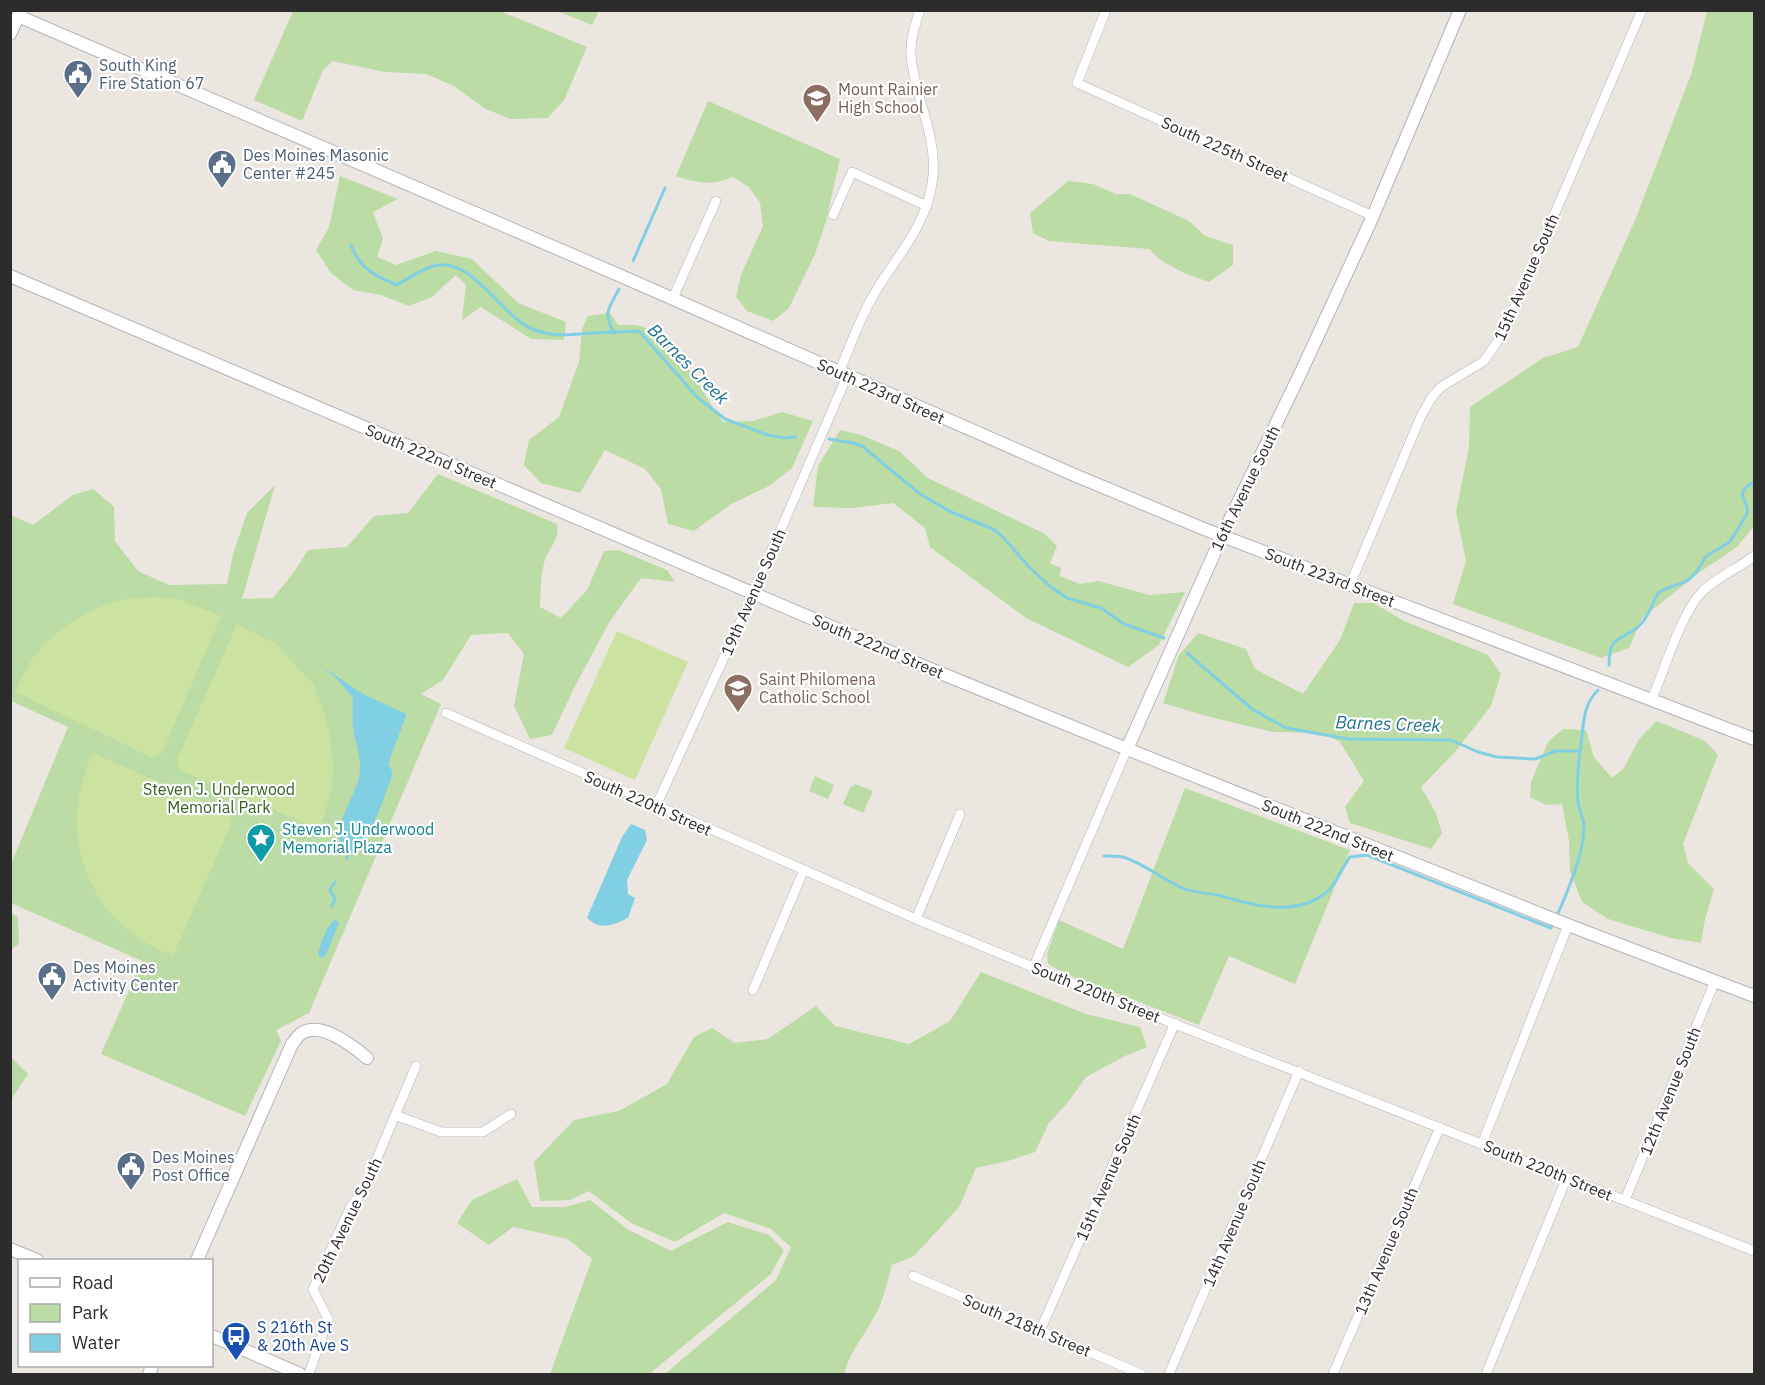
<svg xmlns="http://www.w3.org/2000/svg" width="1765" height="1385" font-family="'IBM Plex Sans',sans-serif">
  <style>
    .green { fill: #bbdca4 }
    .pitch { fill: #cbe2a1 }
    .water { fill: #80cfe2 }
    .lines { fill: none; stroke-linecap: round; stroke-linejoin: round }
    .stream { stroke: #80cfe2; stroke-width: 3 }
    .street-casing { stroke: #b1b3bb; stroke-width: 10 }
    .secondary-casing { stroke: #b1b3bb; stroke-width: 14 }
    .street { stroke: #fff; stroke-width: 9 }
    .secondary { stroke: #fff; stroke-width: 12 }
    .labels { text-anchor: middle; stroke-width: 4.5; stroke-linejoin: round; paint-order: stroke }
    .service-label { font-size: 16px; fill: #4e5e75; stroke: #fff; text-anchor: start }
    .education-label { font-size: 16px; fill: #785e54; stroke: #fff; text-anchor: start }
    .street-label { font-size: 16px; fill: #2c2c2c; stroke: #fff }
    .park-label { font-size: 16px; fill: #356323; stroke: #fff }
    .culture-label { font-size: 16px; fill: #0d838f; stroke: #fff; text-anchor: start }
    .transit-label { font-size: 16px; fill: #164399; stroke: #fff; text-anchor: start }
    .water-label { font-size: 18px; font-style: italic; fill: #1d7190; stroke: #fff }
  </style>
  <rect width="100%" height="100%" fill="#ece6e1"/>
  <path class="green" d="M293,11h207l87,36 -23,53 -16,18 -38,1 -26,-11 -30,-22 -28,-12 -42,-2 -51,-11 -10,9 -21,51 -48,-21z
    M557,11h42l-7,14z
    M1707,11h47v515l-17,21 -37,25 -58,46 -13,30 -28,10 -148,-54 13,-43 -10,-49 13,-65 1,-40 73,-49 35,-11 58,-129 56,-146z
    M708,101l132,58 -14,62 -11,33 -26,54 -16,13 -26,-10 -11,-14 5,-22 22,-49 -3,-23 -11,-16 -16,-10c-22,9 -35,6 -57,-1z
    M340,176l58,23 -25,13 10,27 -6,18 19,8 40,-14 36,8 46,44 48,19 -2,18 -33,-1 -50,-32 -19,13 4,-35 -10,-10 -24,22 -23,9 -28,-11 -28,-5 -22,-17 -15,-23 13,-23z
    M1068,181l25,3 23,10h14l59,27 16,15 28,9v20l-24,17 -23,-8 -24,-13 -13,-12 -100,-8 -16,-8 -3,-20z
    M610,313l8,12c9,0 21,-1 28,3 35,16 55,64 77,94l30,-1 29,-9 31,9 -21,47 -23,18 -38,18 -37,27 -26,-7 -7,-35 -16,-20 -40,-19 -25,43 -39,-10 -17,-18 5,-25 30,-23 20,-55 3,-33 6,-13z
    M840,430l21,5 38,16 29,27 117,56 12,12 -7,17 11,5 -1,8 20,8 19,-3 50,14 36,-3 -26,53 -31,22 -102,-49 -96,-71 -5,-19 -32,-25 -42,5 -38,-1 5,-41z
    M438,474l119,50c3,18 -9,23 -13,39 -3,15 -4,29 -4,44l21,11 26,-28 17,-39 15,-1 48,20 8,12 -34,-4 -31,43 -36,67 -22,47 -22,4 -16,-33 10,-52 -16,-21 -37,2 -28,45 -22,14 20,10 -132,309 -33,17 5,11 -36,75 -144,-62 41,-93 -131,-58v-39l57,-137 -57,-26v-186l22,10 40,-30 20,-6 21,18 1,34 23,30 31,14 58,-1 6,-30 14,-41 28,-28 -33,114 31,-1 21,-26 14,-22 39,-3 27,-31 34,-3z
    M1354,603h20l30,18 84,34 13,19 -10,32 -36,46 -34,35 15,26 6,20 -11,16 -81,-26 -5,-16 19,-26 -24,-39 -18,-9 -49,-1 -67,-16 -43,-13 16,-48 19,-22 48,16 9,20 48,25 37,-54z
    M1657,721l48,20 13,14 -35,89 5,19 26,26 -9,30 -4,24 -30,-5 -63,-19 -26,-17 -12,-31 -1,-30 -7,-37 -16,1 -16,-8 1,-15 17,-40 15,-13 23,1 8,27 18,21 12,-10 15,-29z
    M815,776l19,9 -6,14 -19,-8z
    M855,784l18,7 -10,22 -20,-9 7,-16z
    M1185,788l165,62 -55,134 -66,-28 -30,69 -133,-51 -18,-10 -1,-10 12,-34 64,29z
    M11,913l7,4 1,27 -8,6z
    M981,972l105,42 54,13 7,20 -22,9 -39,21 -17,24 -20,22 -14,29 -27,9 -32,7 -17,39 -45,49 -22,9c-5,18 -9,38 -19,54 -10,18 -24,35 -29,55h-179l111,-94 15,-33 -20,-18 -47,-16 -49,29 -44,-19 -42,-32 -19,9 -30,1 -6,-39 40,-42 45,-9 48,-27 27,-47 18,-9 23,15 33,-4 48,-33 19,20 74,18 41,-23z
    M11,1057l17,17 -17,26z
    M517,1179l15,28h33l25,-7 37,29 44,22 57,-29 41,13 15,15 -13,24 -122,100h-99l42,-115 -24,-20 -55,-12 -24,18 -32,-22 15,-23z"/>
  <path class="pitch" d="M157,597l24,3 40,16 -59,137 -11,4 -136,-65c6,-12 12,-26 20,-37 18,-23 48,-43 76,-52 15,-5 31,-5 46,-6z
    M237,624l39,20 38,41 10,27 6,25 3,27 -1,24 -12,42 -140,-60 -3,-11z
    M617,631l71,31 -53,118 -71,-32z
    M93,753l135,59 4,10 -59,134c-85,-33 -119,-121 -80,-203z"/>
  <path class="water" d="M320,665l43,29 43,20v2l-18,48 4,7v5c-9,23 -17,51 -32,71 -11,13 -23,-3 -21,-15 3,-23 21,-42 21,-65 0,-14 -6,-27 -7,-41 -1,-9 0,-19 0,-28l-17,-20z
    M631,824l14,6 2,10 -20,40 1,14 7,4 -7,20c-15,7 -27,13 -41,0l35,-81z
    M334,920l5,2 -1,3 -12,30 -2,2h-4l-2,-3c3,-11 8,-27 16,-34z"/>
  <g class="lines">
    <path class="stream" d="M351,245c8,23 24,31 46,40 12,-7 23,-15 37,-19 38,-11 67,52 101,64 23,8 35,4 58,3 16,-1 31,-1 46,-2l58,66 28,22 43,16 16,3 12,-1
      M633,261l32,-73
      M615,333c-13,-19 -6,-25 4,-44
      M829,439l24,4 9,3 58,48 31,18 42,17 8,6 29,33 21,19 16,11 34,10 23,16 40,14
      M1187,653l65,56 34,19 62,11 103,1 27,12 19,5 38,2 21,-8h24c4,-21 1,-45 18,-61
      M1609,665c0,-31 12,-23 30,-39 10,-9 13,-22 19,-33 9,-7 21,-7 30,-13 9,-6 12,-15 18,-23 7,-7 17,-9 24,-16 2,-2 16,-25 17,-28 4,-13 -17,-17 7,-31
      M1104,856c6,0 13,0 19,1 20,6 38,21 57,30 13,7 31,5 45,10 32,10 73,19 102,-5 8,-6 16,-26 23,-35l17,-2 184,73 2,-4
      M347,858l2,-6
      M332,906l3,-7 -5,-9 5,-8
      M1556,918c11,-25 27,-62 28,-89 1,-9 -5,-18 -6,-27 -2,-17 0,-34 2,-51"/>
    <g class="street-casing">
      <path id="street" d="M1106,10l-29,73 296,133
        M833,215l19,-43 75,34
        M673,298l43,-97
        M839,373c12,-30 23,-60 40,-87 23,-36 50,-66 54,-110 4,-42 -19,-80 -22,-121 -1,-15 4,-30 9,-45
        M1350,585l71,-169 11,-19 9,-10 43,-26 20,-29 138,-322
        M1652,699c12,-28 29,-85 49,-106 15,-16 37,-24 53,-37
        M446,713l470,206 190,78 648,254
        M656,806l97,-212 94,-218
        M916,919l44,-105
        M1033,968l94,-219
        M753,990l50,-118
        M395,1115l46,17h42l28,-18
        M1482,1144l86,-219
        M1625,1200l90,-219
        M913,1276l228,98
        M1040,1331l135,-308
        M309,1374l19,-55 -15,-30 37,-81 14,-19 52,-123
        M1169,1374l130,-303
        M1333,1374l107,-247
        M1486,1374l81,-197"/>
    </g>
    <g class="secondary-casing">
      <path id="secondary" d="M18,16l603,260 451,198 132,55 550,210
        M10,34l11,-24
        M10,276l918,392 199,81 441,176 186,71
        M1127,749l95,-213 80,-166 71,-154 87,-206
        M10,1249l27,11
        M197,1260l95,-216c3,-3 6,-9 10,-11 19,-12 51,13 65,25
        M212,1336l88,38
        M149,1374l3,-8"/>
    </g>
    <use href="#street" class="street"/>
    <use href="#secondary" class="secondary"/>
  </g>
  <defs>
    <g id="civic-pin" transform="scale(1.5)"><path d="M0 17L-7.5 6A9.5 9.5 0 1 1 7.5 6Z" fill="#5c6f8a" stroke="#fff"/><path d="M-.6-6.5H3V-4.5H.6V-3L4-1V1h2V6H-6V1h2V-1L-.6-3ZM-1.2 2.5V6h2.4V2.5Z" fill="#fff"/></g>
    <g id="school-pin" transform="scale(1.5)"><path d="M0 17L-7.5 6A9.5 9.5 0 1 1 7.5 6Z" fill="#8d6e63" stroke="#fff"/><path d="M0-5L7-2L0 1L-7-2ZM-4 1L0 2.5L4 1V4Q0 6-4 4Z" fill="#fff"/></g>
    <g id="sight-pin" transform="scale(1.5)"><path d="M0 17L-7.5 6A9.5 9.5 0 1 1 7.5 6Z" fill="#0f9aa8" stroke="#fff"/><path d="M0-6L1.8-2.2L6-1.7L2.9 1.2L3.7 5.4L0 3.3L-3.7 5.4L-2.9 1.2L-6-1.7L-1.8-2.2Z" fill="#fff"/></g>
    <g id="bus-pin" transform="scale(1.5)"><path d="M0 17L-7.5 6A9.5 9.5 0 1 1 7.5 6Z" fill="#1a4fb4" stroke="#fff"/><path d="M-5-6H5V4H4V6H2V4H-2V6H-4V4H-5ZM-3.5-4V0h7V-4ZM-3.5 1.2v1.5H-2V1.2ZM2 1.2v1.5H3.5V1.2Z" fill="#fff"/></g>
  </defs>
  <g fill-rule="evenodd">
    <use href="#civic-pin" x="78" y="74"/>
    <use href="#school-pin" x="817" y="98"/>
    <use href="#civic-pin" x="222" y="164"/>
    <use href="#school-pin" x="738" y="688"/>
    <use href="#sight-pin" x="261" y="838"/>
    <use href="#civic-pin" x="52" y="976"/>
    <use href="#civic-pin" x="131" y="1166"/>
    <use href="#bus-pin" x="236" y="1336"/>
  </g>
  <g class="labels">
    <g class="service-label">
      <text x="99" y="71">South King<tspan x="99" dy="18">Fire Station 67</tspan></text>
      <text x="243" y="161">Des Moines Masonic<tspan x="243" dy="18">Center #245</tspan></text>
      <text x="73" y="973">Des Moines<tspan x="73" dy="18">Activity Center</tspan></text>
      <text x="152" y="1163">Des Moines<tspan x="152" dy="18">Post Office</tspan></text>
    </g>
    <g class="education-label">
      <text x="838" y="95">Mount Rainier<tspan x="838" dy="18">High School</tspan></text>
      <text x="759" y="685">Saint Philomena<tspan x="759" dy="18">Catholic School</tspan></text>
    </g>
    <g class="street-label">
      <text transform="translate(1225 149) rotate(24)" y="6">South 225th Street</text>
      <text transform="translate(1526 277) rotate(-66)" y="6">15th Avenue South</text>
      <text transform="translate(881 391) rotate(24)" y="6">South 223rd Street</text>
      <text transform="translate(431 456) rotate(23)" y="6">South 222nd Street</text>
      <text transform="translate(1245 488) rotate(-64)" y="6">16th Avenue South</text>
      <text transform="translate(1330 577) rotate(21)" y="6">South 223rd Street</text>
      <text transform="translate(753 592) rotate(-66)" y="6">19th Avenue South</text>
      <text transform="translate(878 646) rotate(23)" y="6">South 222nd Street</text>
      <text transform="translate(648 803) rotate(24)" y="6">South 220th Street</text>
      <text transform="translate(1328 830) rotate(22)" y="6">South 222nd Street</text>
      <text transform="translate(1096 992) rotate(22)" y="6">South 220th Street</text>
      <text transform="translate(1670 1091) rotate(-68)" y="6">12th Avenue South</text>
      <text transform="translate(1548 1170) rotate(22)" y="6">South 220th Street</text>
      <text transform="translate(1108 1177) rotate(-66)" y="6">15th Avenue South</text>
      <text transform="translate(347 1220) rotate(-64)" y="6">20th Avenue South</text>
      <text transform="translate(1234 1223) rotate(-67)" y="6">14th Avenue South</text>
      <text transform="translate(1386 1251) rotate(-67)" y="6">13th Avenue South</text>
      <text transform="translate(1027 1325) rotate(23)" y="6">South 218th Street</text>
    </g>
    <g class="park-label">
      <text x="219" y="795">Steven J. Underwood<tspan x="219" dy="18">Memorial Park</tspan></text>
    </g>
    <g class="culture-label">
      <text x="282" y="835">Steven J. Underwood<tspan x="282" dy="18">Memorial Plaza</tspan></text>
    </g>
    <g class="transit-label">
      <text x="257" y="1333">S 216th St<tspan x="257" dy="18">&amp; 20th Ave S</tspan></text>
    </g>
    <g class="water-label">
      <text transform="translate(688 364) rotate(45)" y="6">Barnes Creek</text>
      <text transform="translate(1388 724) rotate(2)" y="6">Barnes Creek</text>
    </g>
  </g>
  <rect width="1765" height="1385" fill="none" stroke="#2c2c2c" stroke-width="24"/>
  <rect x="18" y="1259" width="195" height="108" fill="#ffffff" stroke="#ababab" stroke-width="1.5"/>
  <rect x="30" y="1278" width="30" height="9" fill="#ffffff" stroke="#ababab" stroke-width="1.5"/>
  <text x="72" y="1289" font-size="18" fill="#2c2c2c">Road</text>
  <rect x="30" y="1304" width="30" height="18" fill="#bbdca4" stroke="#ababab" stroke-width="1.5"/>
  <text x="72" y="1319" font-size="18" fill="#2c2c2c">Park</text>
  <rect x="30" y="1334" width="30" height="18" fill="#80cfe2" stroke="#ababab" stroke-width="1.5"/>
  <text x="72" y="1349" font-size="18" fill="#2c2c2c">Water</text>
</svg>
